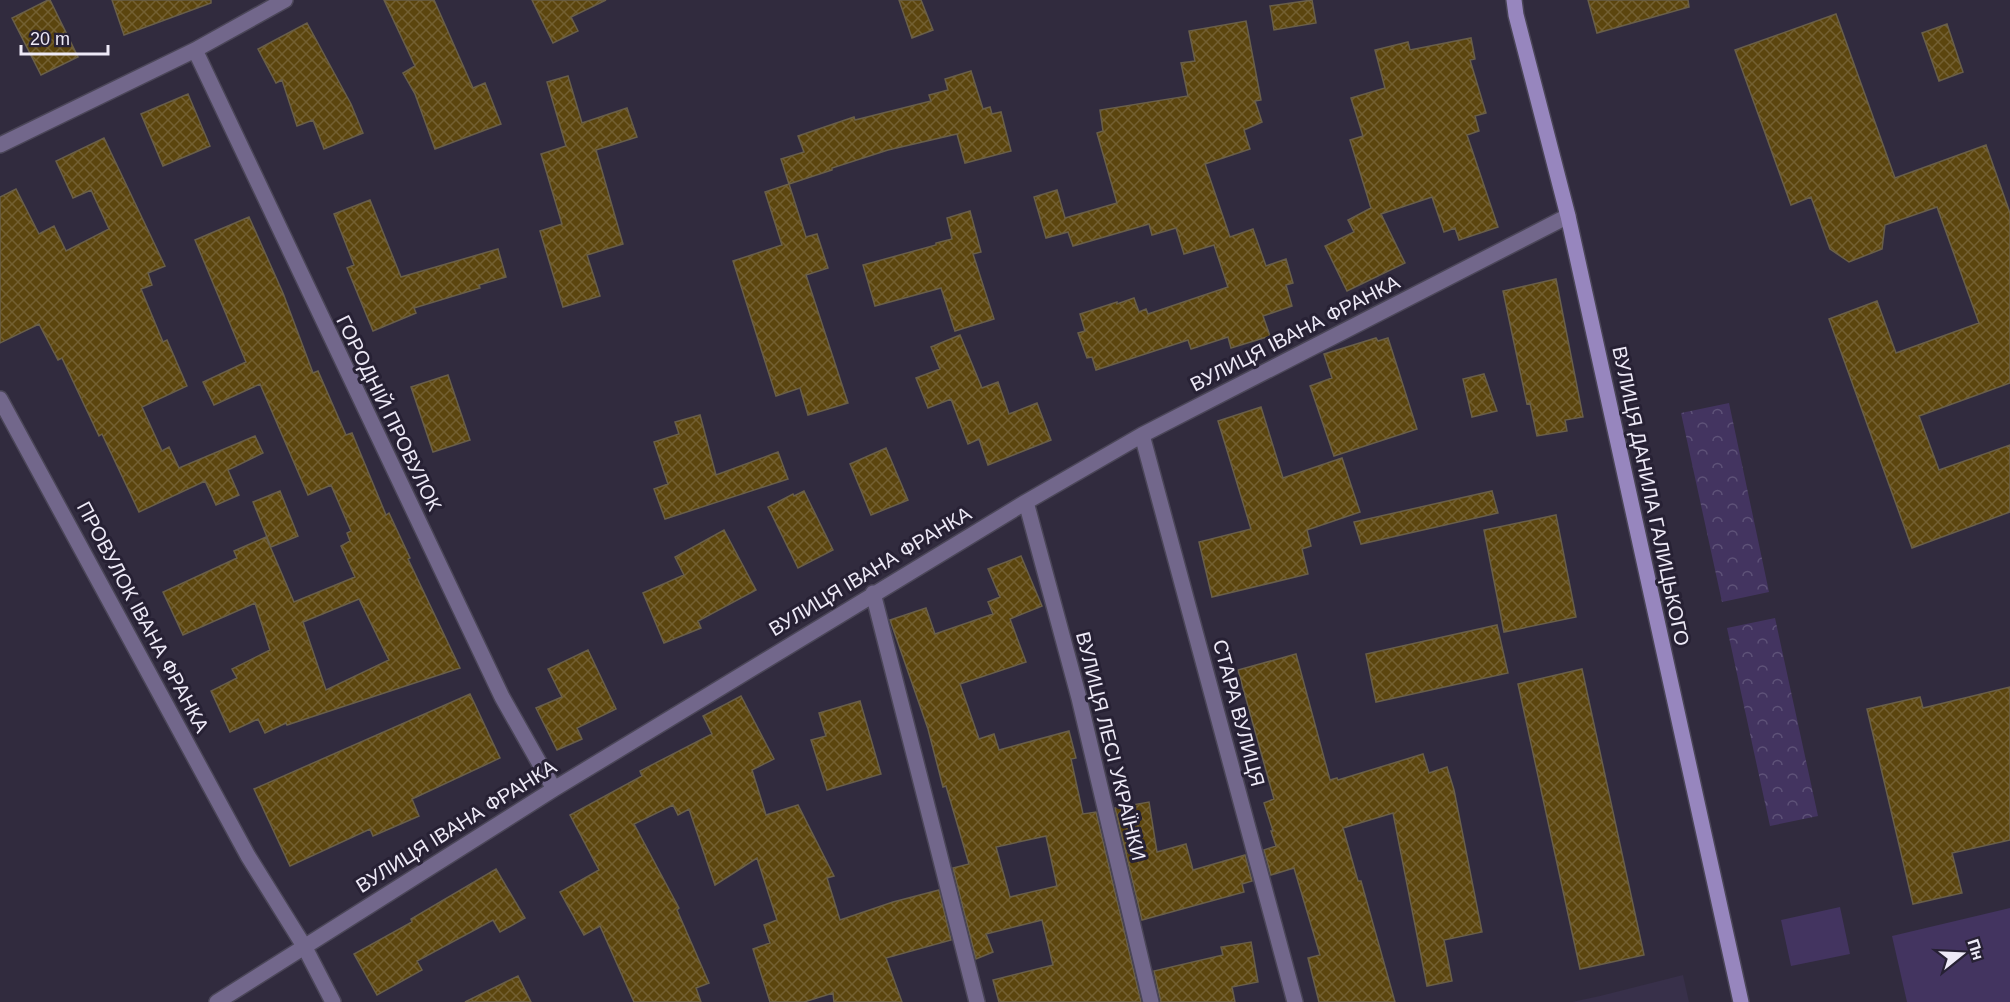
<svg xmlns="http://www.w3.org/2000/svg" width="2010" height="1002" font-family="Arial,sans-serif">
  <style>
    .built { fill: #38304a }
    .green { fill: #433460 }
    .forest { fill: url(#forest-crowns) }
    .building { fill: url(#building-cross-hatch); stroke: #695f4a; stroke-width: 1.5; fill-rule: evenodd }
    .lines { fill: none; stroke-linecap: round; stroke-linejoin: round }
    .street-casing { stroke: #4b4658; stroke-width: 18 }
    .secondary-casing { stroke: #4b4658; stroke-width: 18 }
    .street { stroke: #72678b; stroke-width: 15 }
    .secondary { stroke: #9786be; stroke-width: 15 }
    .labels { text-anchor: middle; stroke-width: 6; stroke-linejoin: round; paint-order: stroke }
    .street-label { font-size: 20px; fill: #eeeaf7; stroke: #272134 }
  </style>
  <defs>
    <pattern id="forest-crowns" width="20" height="18" patternUnits="userSpaceOnUse" patternTransform="scale(1.5)"><rect width="20" height="18" fill="#433460"/><path d="M2 6a3 3 0 1 1 6 0M12 15a3 3 0 1 1 6 0" fill="none" stroke="#5e5278"/></pattern>
    <pattern id="building-cross-hatch" width="8" height="8" patternUnits="userSpaceOnUse" patternTransform="scale(1.5)"><rect width="8" height="8" fill="#5b450e"/><path d="M0 0l8 8M0 8l8-8" fill="none" stroke="#736032"/></pattern>
  </defs>
  <rect width="100%" height="100%" fill="#312b3e"/>
  <path class="built" d="M1683,975l6,27h-117l28,-6z"/>
  <path class="green" d="M1840,907l10,47 -59,12 -10,-46z
    M2010,908v94h-103l-15,-66z"/>
  <path class="forest" d="M1729,403l40,189 -47,10 -41,-189z
    M1775,618l43,198 -48,10 -43,-198z"/>
  <path class="building" d="M48,0h2l28,57 -37,18 -29,-57z
    M112,0h99v3l-87,32z
    M384,0h50l39,88 12,-5 16,41 -66,25 -20,-55 -12,-21 12,-7z
    M532,0h74l-35,17 7,14 -25,12z
    M899,0h22l12,30 -21,8z
    M1312,0l4,23 -42,7 -4,-24z
    M1588,0h100l1,7 -92,26z
    M1836,14l59,164 91,-33 24,68v170l-91,33 20,54 71,-25v67l-98,36 -83,-229 48,-18 19,52 83,-30 -42,-116 -52,18 -3,24 -33,13 -19,-13 -19,-52 -20,8 -56,-155z
    M1246,21l15,79 -6,1 7,21 -18,8 6,19 -45,15 25,73 23,-8 13,37 20,-7 7,24 -7,2 6,21 -29,10 7,20 -39,12 -3,-11 -37,12 -3,-9 -92,30 -4,-13 -5,1 -9,-25 7,-2 -5,-17 37,-12v2l17,-6 5,14 7,-3 2,5 80,-27 -14,-42 -30,9 -8,-26 -24,7 -3,-11 -76,22 -5,-14 -22,6 -12,-41 23,-7 8,28 52,-15 -20,-70 6,-2 -3,-21 88,-14 -7,-33 14,-2 -6,-30z
    M307,23l44,81 12,29 -39,16 -11,-29 -16,6 -15,-46 -6,3 -18,-34z
    M1947,24l16,48 -24,9 -17,-48z
    M1471,38l4,21 -5,1 16,53 -11,3 4,15 -12,4 31,92 -39,13 -4,-12 -11,4 -12,-35 -51,17 24,49 -58,28 -22,-45 29,-14 -6,-12 23,-12 -21,-68 13,-4 -12,-38 34,-10 -10,-38 33,-8 2,8z
    M971,71l12,38 7,-2 2,7 9,-2 10,39 -46,12 -8,-29 -69,16 -56,18v2l-43,14 -8,-25 23,-7 -6,-16 56,-19 1,3 76,-19 -2,-6 19,-5 -3,-11z
    M568,76l14,47 45,-15 10,29 -41,13 27,94 -36,11 13,41 -37,11 -23,-76 22,-7 -21,-70 25,-8 -19,-64z
    M188,94l22,52 -47,20 -22,-52z
    M104,138l61,128 -17,7 4,12 -11,4 22,53 4,-2 20,46 -45,21 20,44 7,-4 10,21 76,-32 8,17 -35,17 11,25 -23,10 -11,-24 -66,31 -37,-78 -3,2 -37,-78 -4,2 -19,-36 -39,19v-146l16,-8 23,45 15,-8 12,25 43,-22 -18,-39 -18,8 -17,-37z
    M789,184l17,53 11,-3 11,34 -22,7 42,128 -40,12 -8,-27 -24,8 -43,-135 49,-16 -17,-53z
    M370,200l31,77 97,-28 8,28 -27,8 1,3 -66,20 2,5 -43,18 -26,-63 7,-3 -20,-51z
    M970,211l11,41 -8,2 21,65 -39,12 -14,-43 -66,18 -12,-41 73,-20v-2l16,-4 -5,-21z
    M249,217l34,76 30,80 5,-2 28,64 6,-2 34,82 3,-2 21,45 -2,1 52,109 -173,57 -1,-2 -21,10 -7,-14 -28,13 -19,-41 26,-13 -5,-9 38,-19 -15,-47 -72,32 -20,-43 74,-34 -3,-7 32,-14 28,65 61,-25 -14,-31 9,-5 -3,-8 4,-2 -20,-46 -23,10 -48,-111 -46,21 -11,-23 43,-20 -51,-122zM359,599l30,61 -63,30 -23,-68z
    M1556,279l27,138 -18,3 2,11 -30,5 -7,-33 -3,1 -24,-113z
    M960,335l22,53 16,-6 11,32 28,-11 14,37 -63,25 -9,-26 -11,5 -17,-45 -23,9 -12,-30 24,-9 -9,-22z
    M1376,338l2,3 10,-3 29,91 -83,27 -24,-70 22,-8 -8,-24z
    M1484,374l13,37 -25,6 -9,-38z
    M448,375l22,65 -37,12 -22,-65z
    M1261,407l22,71 59,-20 18,54 -53,18 4,16 -9,3 6,25 -96,23 -13,-55 52,-13 -33,-108z
    M700,415l16,60 62,-23 10,27 -123,40 -11,-30 14,-5 -14,-42 25,-8 -4,-12z
    M886,448l22,52 -37,15 -21,-51z
    M280,491l18,45 -27,11 -18,-45z
    M804,491l29,59 -35,18 -30,-61 25,-13 1,2z
    M1492,491l6,22 -137,31 -7,-22z
    M1556,515l20,102 -72,15 -20,-102z
    M724,530l32,60 -58,31 3,7 -37,15 -21,-50 41,-18 -9,-18z
    M1021,556l21,50 -32,13 16,43 -66,22 19,55 15,-5 5,16 70,-19 7,27 -5,1 12,55 13,-2 45,190h-142l-6,-22 60,-15 -11,-45 -56,14 7,18 -17,7 -23,-91 16,-4 -23,-78 -3,1 -15,-58 -38,-109 36,-12 9,26 58,-20 -5,-12 12,-5 -12,-28zM1046,836l11,50 -47,11 -14,-50z
    M1497,625l11,48 -132,29 -10,-48z
    M588,650l28,59 -39,19 5,11 -25,11 -21,-42 26,-11 -14,-28z
    M1296,654l34,126 7,-2 1,2 85,-26 6,19 18,-6 7,23 28,142 -38,8 8,41 -25,5 -34,-173 -50,15 15,53h3l34,121h-76l-11,-44 12,-3 -26,-87 -23,7 -7,-25 12,-4 -5,-15h2l-9,-28 10,-4 -36,-129z
    M1582,669l62,286 -64,14 -62,-285z
    M2010,687v153l-58,13 10,40 -49,11 -46,-195 53,-12 3,11z
    M470,694l30,64 -88,41 7,17 -46,20 -3,-7 -80,37 -36,-77z
    M741,696l33,63 -22,11 14,45 32,-10 36,71 -7,2 13,42 53,-18 46,-12 12,50 -65,18 16,44h-68l-1,-9 -29,9h-34l-17,-53 17,-6 -6,-18 13,-5 -20,-62 -42,27 -26,-76 -11,6 -5,-10 -39,19 45,84 -2,2 32,73 -13,5 5,14h-67l-34,-76 -16,9 -24,-43 39,-22 -29,-55 72,-39 -2,-5 72,-37 -9,-18z
    M860,701l21,73 -54,16 -16,-50 15,-4 -7,-23z
    M1149,802l8,50 29,-8 7,26 52,-15 7,26 -10,3 2,8 -102,28 -27,-112z
    M496,869l29,49 -25,14 -7,-12 -76,41 5,9 -45,25 -23,-41 58,-32 -1,-3z
    M1251,942l7,40 -26,5 3,15h-74l-7,-31 69,-16 -2,-8z
    M518,976l13,26h-66z"/>
  <g class="lines">
    <g class="street-casing">
      <path id="street" d="M195,50l307,647 52,92
        M0,145l195,-95 90,-50
        M0,399l248,457 56,90 29,56
        M1142,435l153,567
        M1026,502l53,196 72,304
        M873,593l104,409
        M217,1002l337,-213 472,-287 116,-67 426,-219"/>
    </g>
    <g class="secondary-casing">
      <path id="secondary" d="M1514,0l2,15 52,201 173,786"/>
    </g>
    <use href="#street" class="street"/>
    <use href="#secondary" class="secondary"/>
  </g>
  <g class="labels">
    <g class="street-label">
      <text transform="translate(1295 333) rotate(-27)" y="7">ВУЛИЦЯ ІВАНА ФРАНКА</text>
      <text transform="translate(389 413) rotate(64)" y="7">ГОРОДНІЙ ПРОВУЛОК</text>
      <text transform="translate(1651 496) rotate(78)" y="7">ВУЛИЦЯ ДАНИЛА ГАЛИЦЬКОГО</text>
      <text transform="translate(870 571) rotate(-31)" y="7">ВУЛИЦЯ ІВАНА ФРАНКА</text>
      <text transform="translate(143 617) rotate(62)" y="7">ПРОВУЛОК ІВАНА ФРАНКА</text>
      <text transform="translate(1239 713) rotate(75)" y="7">СТАРА ВУЛИЦЯ</text>
      <text transform="translate(1111 746) rotate(76)" y="7">ВУЛИЦЯ ЛЕСІ УКРАЇНКИ</text>
      <text transform="translate(456 826) rotate(-32)" y="7">ВУЛИЦЯ ІВАНА ФРАНКА</text>
    </g>
  </g>
  <g transform="translate(1962 954) rotate(72)" stroke="#272134" stroke-width="4.5" paint-order="stroke">
  <path d="M0-4.5L10 22L0 15L-10 22Z" fill="#eeeaf7"/>
  <text y="-9" font-size="16" font-weight="bold" text-anchor="middle" fill="#eeeaf7">Пн</text>
  </g>
  <path d="M21 45v9h87v-9" fill="none" stroke="#eeeaf7" stroke-width="3"/>
  <text x="30" y="45" font-size="18" fill="#eeeaf7" stroke="#272134" stroke-width="4.5" paint-order="stroke">20 m</text>
</svg>
